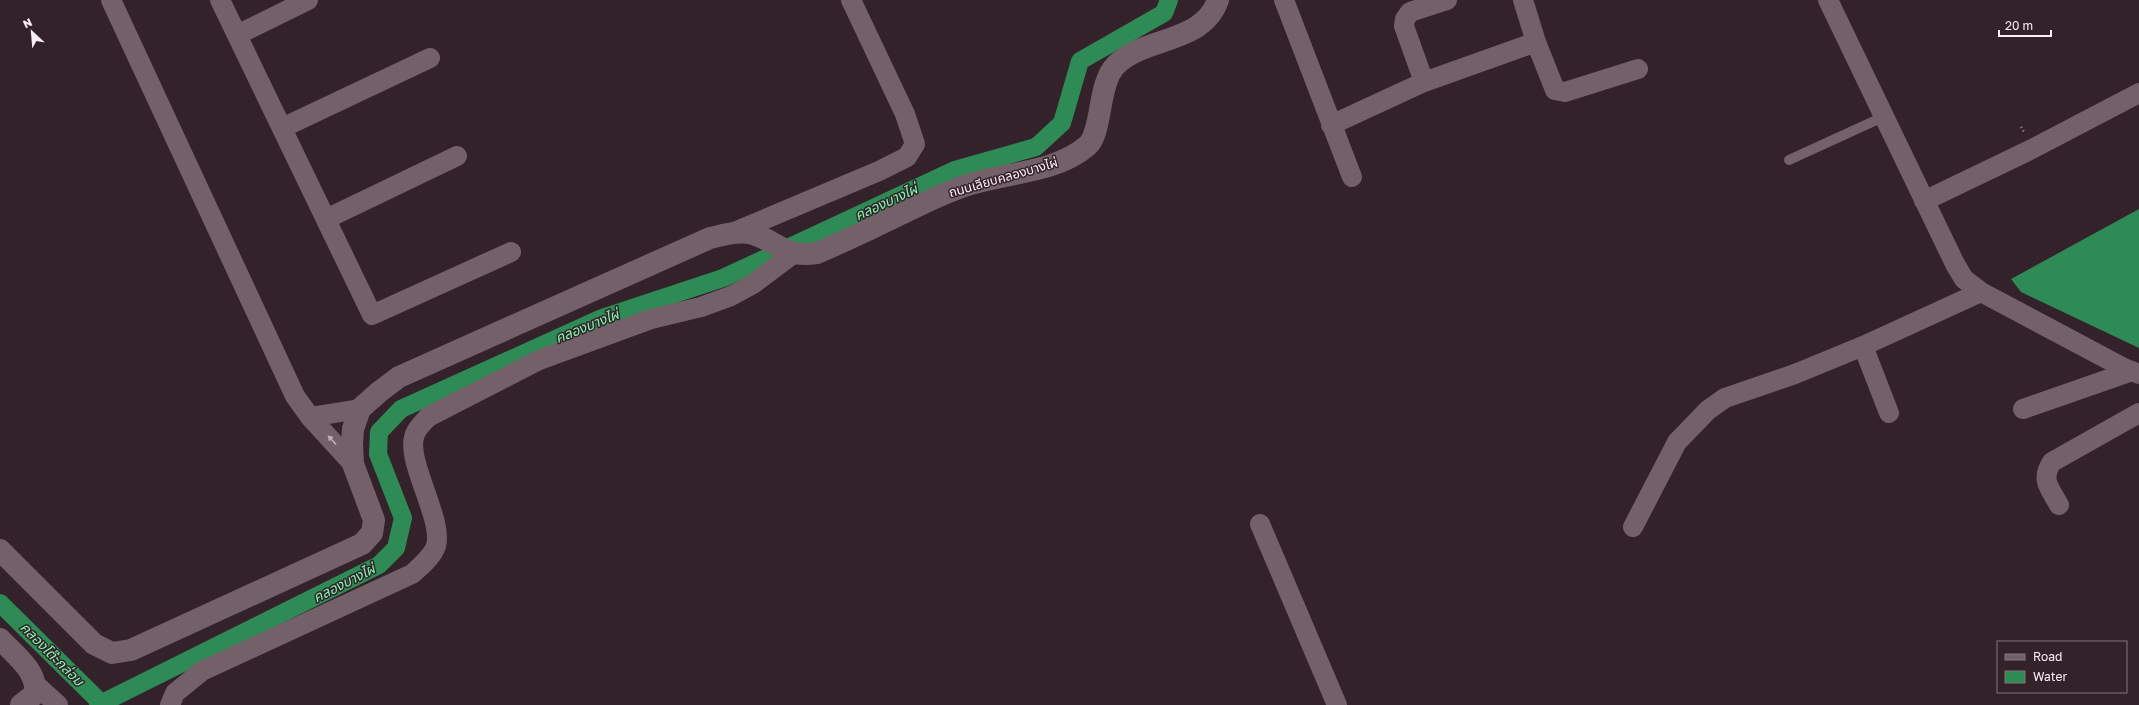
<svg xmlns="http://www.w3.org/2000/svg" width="2139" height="705" font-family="'Golos Text','Noto Sans Thai',sans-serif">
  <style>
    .water { fill: #2e8b56 }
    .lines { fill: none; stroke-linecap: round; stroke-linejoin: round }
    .canal { stroke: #2e8b56; stroke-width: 18 }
    .path { stroke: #9e9197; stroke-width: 2.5; stroke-dasharray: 1 3; stroke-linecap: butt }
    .service { stroke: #746069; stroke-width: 10 }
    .minor { stroke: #746069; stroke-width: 20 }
    .tertiary { stroke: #746069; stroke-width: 22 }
    .oneway { fill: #beafb5 }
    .labels { text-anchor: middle; stroke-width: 3; stroke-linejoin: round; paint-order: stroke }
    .street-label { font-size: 13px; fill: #faeff4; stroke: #33222a }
    .water-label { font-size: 14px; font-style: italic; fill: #81f7af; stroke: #33222a }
  </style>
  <rect width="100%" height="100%" fill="#33222a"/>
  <path class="water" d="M2139,209v139l-118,-56 -10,-13z"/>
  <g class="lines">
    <path class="canal" d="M0,603l103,102
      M98,705l281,-140 17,-17 7,-30 -25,-64 1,-22 22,-23 201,-91 121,-40 232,-108 81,-23 26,-24 18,-62 84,-48 5,-13"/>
    <path class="path" d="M2021,127l3,5"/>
    <path class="service" d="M1789,160l94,-43"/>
    <path class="minor" d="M111,0l184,396 15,21 43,47
      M220,0l152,315 139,-63
      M1284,0l68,177
      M1523,0l13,42
      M1828,0l127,264 9,15 17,13 143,76 15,6
      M237,35l71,-35
      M1424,82l-20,-56 1,-7 5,-7 37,-12
      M1331,125l93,-43 112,-40 19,48 10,2 73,-23
      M282,128l148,-70
      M1924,201l108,-52 107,-56
      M326,219l131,-63
      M732,233l147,-62 28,-14 8,-13 -10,-30 -54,-114
      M1863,346l26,67
      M2023,409l109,-38
      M310,417l50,-8
      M2059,505c-9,-17 -19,-25 -7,-43l87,-49
      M1260,524l77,181
      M1633,527l44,-85 31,-32 17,-12 70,-24 68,-28 118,-54
      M36,685l22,20
      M170,705l5,-12 27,-22 210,-97c9,-8 20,-17 24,-28 8,-28 -34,-90 -20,-114 3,-6 8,-10 12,-15l111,-57 112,-41 50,-12 30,-11 22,-12 40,-30"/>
    <path class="tertiary" d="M0,550l94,94 18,9 19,-3 231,-106 10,-11 2,-13 -21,-56 -1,-20 1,-15 7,-20 19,-17 20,-15 311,-139c14,-3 29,-8 43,-4 28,9 31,24 64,19 28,-12 56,-25 84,-39 23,-11 46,-23 70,-30 38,-12 84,-11 116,-38 16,-13 10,-62 29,-81 29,-29 87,-21 102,-65
      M0,639c15,16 38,32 35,55l-14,11"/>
  </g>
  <defs><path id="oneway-solid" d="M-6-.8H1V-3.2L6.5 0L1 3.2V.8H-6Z"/></defs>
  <use class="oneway" href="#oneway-solid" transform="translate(332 440) rotate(-133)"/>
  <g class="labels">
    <g class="street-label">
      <text transform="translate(1003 177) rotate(-16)" y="5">ถนนเลียบคลองบางไผ่</text>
    </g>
    <g class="water-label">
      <text transform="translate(886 202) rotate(-25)" y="5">คลองบางไผ่</text>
      <text transform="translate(587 326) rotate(-22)" y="5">คลองบางไผ่</text>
      <text transform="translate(344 583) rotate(-27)" y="5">คลองบางไผ่</text>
      <text transform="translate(52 654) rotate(45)" y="5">คลองโต๊ะกล่อม</text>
    </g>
  </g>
  <rect x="1997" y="641" width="130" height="52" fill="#33222a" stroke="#83747b"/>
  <rect x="2005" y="654" width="20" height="6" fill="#746069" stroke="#83747b"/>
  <text x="2033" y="661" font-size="12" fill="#faeff4">Road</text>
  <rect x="2005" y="671" width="20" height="12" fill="#2e8b56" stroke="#83747b"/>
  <text x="2033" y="681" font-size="12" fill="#faeff4">Water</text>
  <g transform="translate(32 32) rotate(334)" stroke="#33222a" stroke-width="3" paint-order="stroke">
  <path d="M0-3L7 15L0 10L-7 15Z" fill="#faeff4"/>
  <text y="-6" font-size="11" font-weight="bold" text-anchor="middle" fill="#faeff4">N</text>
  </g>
  <path d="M1999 30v6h52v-6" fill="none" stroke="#faeff4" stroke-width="2"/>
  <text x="2005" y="30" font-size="12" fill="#faeff4" stroke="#33222a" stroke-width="3" paint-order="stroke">20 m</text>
</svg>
